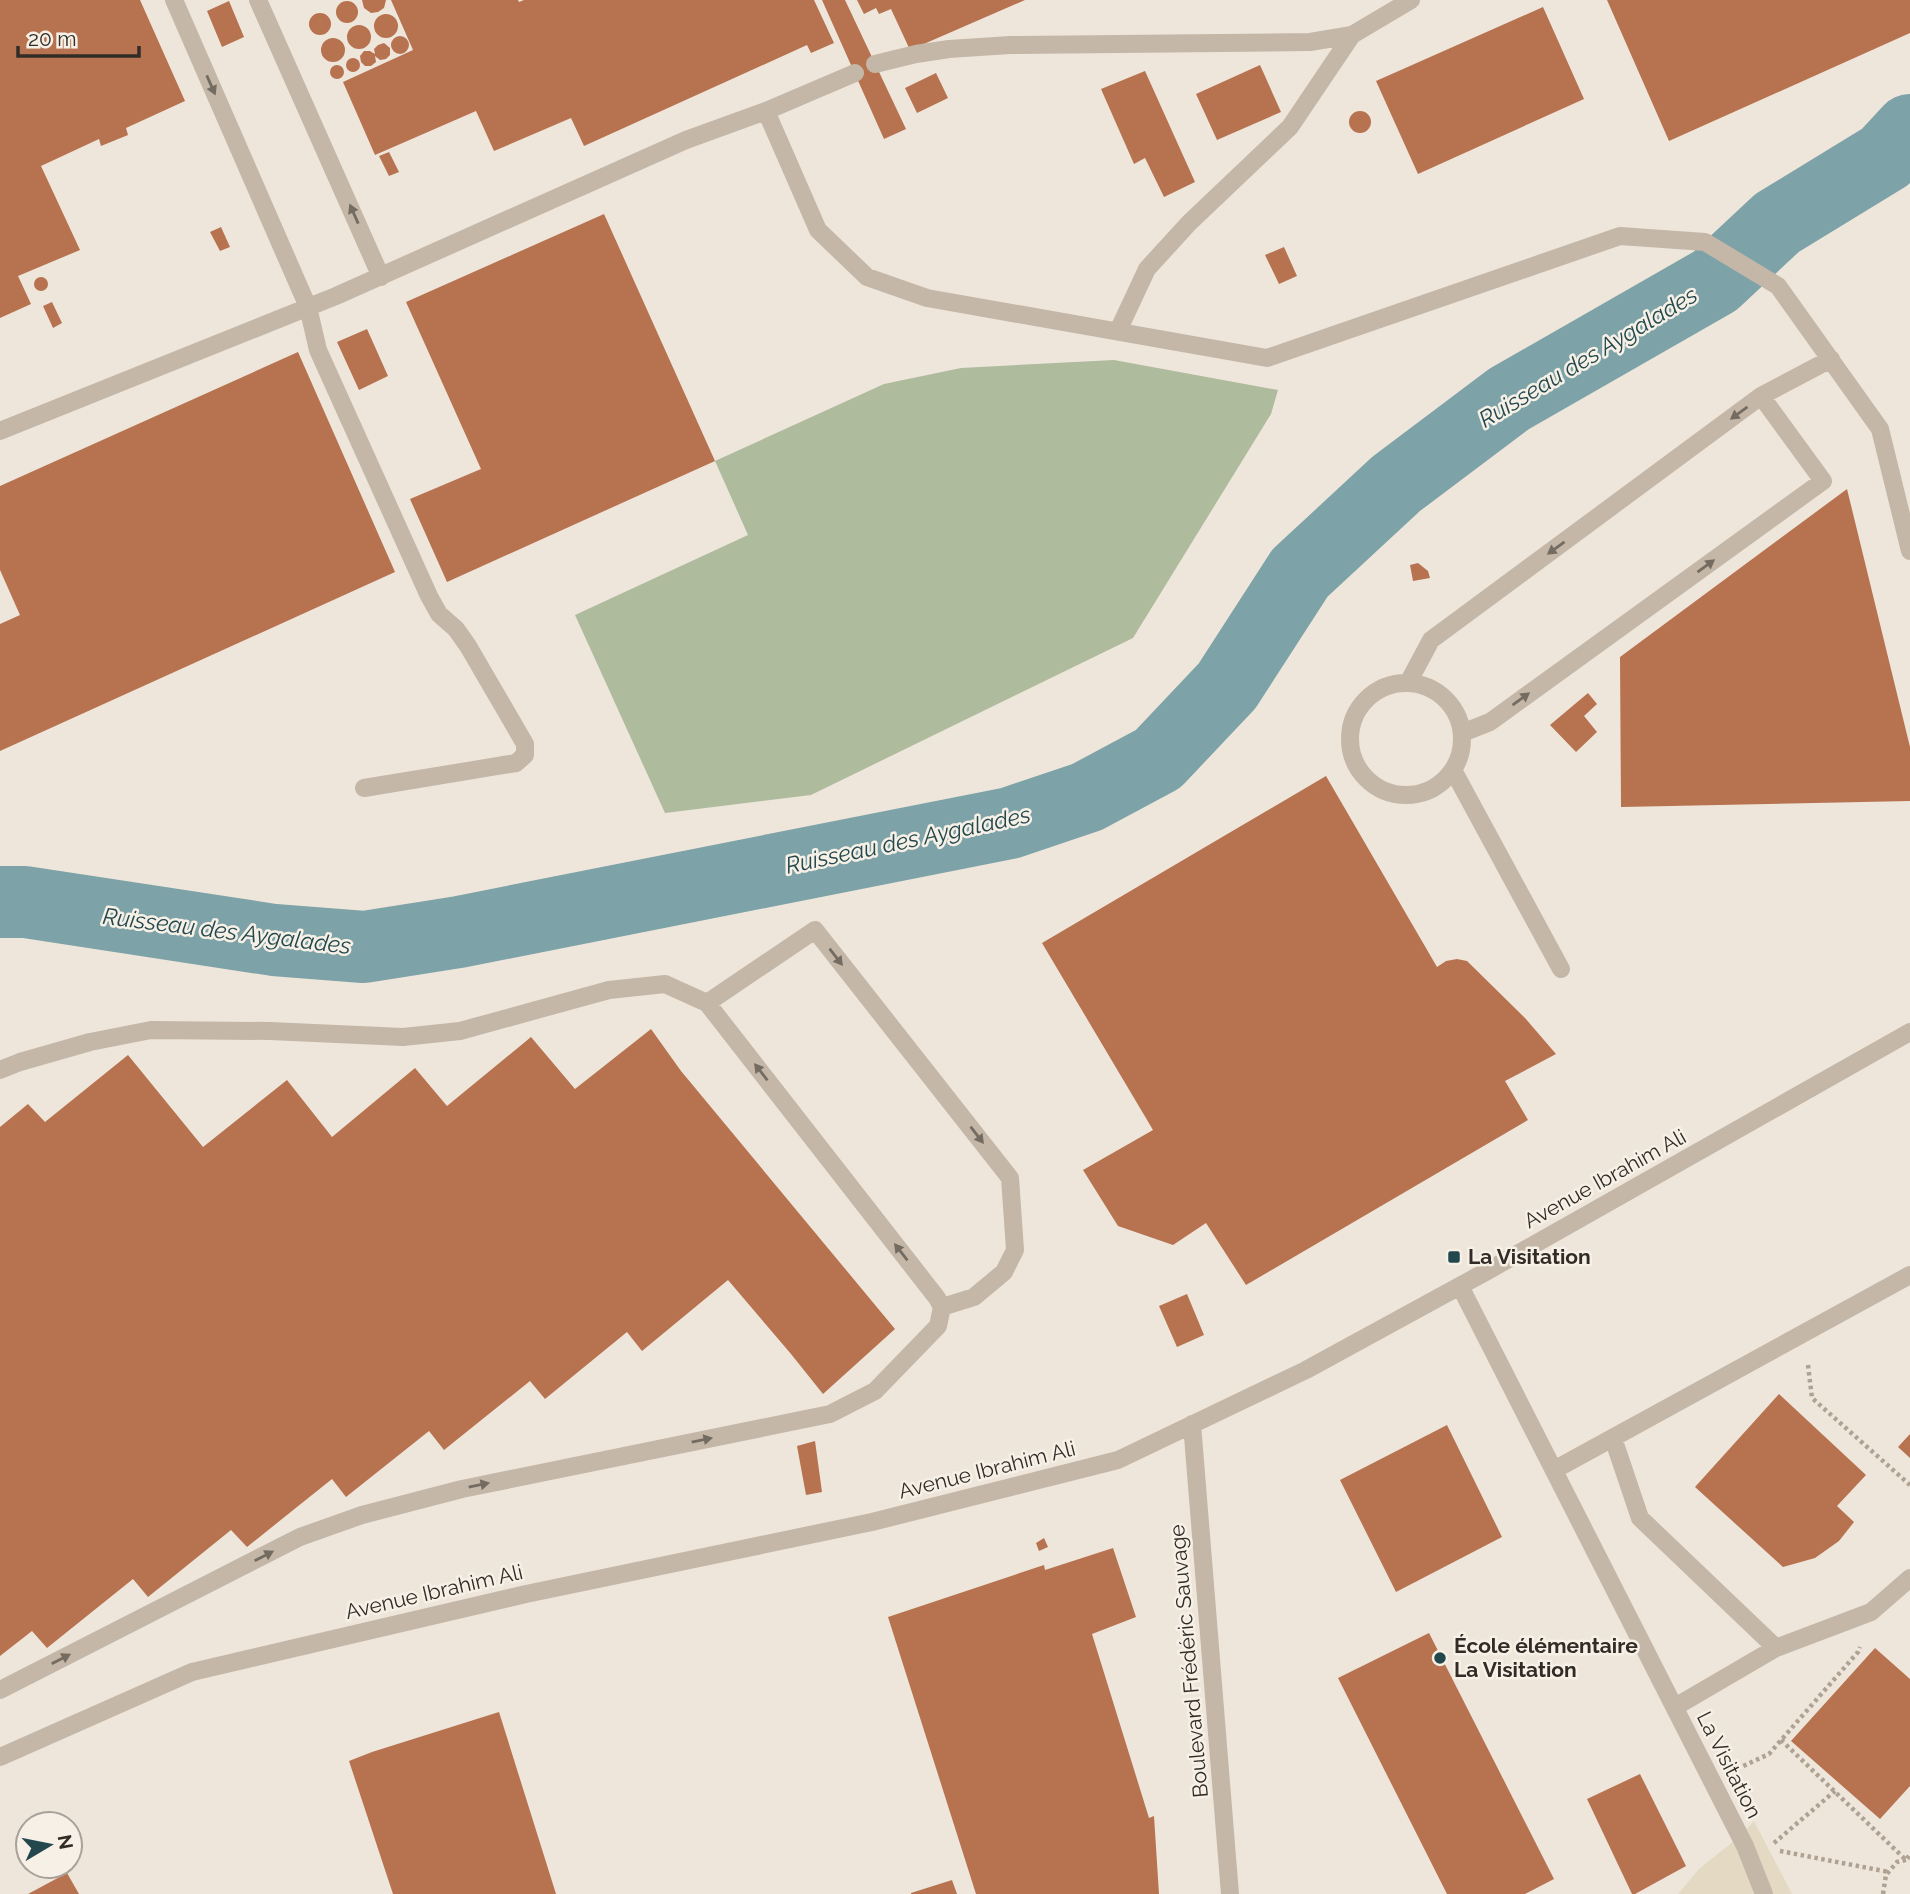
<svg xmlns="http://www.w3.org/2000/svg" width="1910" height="1894" font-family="Raleway,sans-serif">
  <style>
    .green { fill: #aebb9d }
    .plaza { fill: #e4d9c3 }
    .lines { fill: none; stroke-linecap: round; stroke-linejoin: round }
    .river { stroke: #7da2a7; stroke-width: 72 }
    .building { fill: #b77250 }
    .path { stroke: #b0a293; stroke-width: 4.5; stroke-dasharray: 3.5 3.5; stroke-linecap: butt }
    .minor { stroke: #c4b7a8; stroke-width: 18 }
    .oneway { fill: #746b61 }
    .poi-dot { fill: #22484e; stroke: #f6f0e6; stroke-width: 2.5 }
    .labels { text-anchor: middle; stroke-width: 5; stroke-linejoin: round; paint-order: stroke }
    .street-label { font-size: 21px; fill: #322c27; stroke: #f6f0e6 }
    .poi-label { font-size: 21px; font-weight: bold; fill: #322c27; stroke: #f6f0e6; text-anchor: start }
    .water-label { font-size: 23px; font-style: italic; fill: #22484e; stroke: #f6f0e6 }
  </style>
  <rect width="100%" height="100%" fill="#eee6db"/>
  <path class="green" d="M1114,360l164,30 -7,24 -138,224 -322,157 -146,18 -90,-198 173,-80 -33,-74 169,-77 77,-16z"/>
  <path class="plaza" d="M1754,1821l38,73h-114l21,-25 41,-33z"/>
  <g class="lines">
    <path class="river" d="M0,902h25l249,38 90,7 95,-15 551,-109 77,-26 71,-38 69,-73 73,-113 96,-89 113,-85 206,-118 62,-58 108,-66 25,-27"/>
  </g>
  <path class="building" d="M0,0h140l45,101 -59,27 2,7 -27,11 -2,-7 -58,27 39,84 -62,26 13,28 -31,14z
    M362,0h24l-2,8 -6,4 -7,1 -7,-5z
    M391,0h127l1,2 5,-2h290l20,43 -23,10 -4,-8 -223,101 -13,-28 -77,33 -18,-40 -101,44 -32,-73 70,-32z
    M822,0h23l61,129 -22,10z
    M857,0h168l-115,50 -19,-41 -12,5 -3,-6 -12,6z
    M1607,0h303v33l-241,108z
    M336 12a11 11 0 1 1 22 0a11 11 0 1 1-22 0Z
    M229,1l15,36 -22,10 -15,-36z
    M1543,7l41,92 -166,75 -42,-93z
    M309 24a11 11 0 1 1 22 0a11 11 0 1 1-22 0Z
    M374 26a12 12 0 1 1 24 0a12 12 0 1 1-24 0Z
    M347 37a12 12 0 1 1 24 0a12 12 0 1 1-24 0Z
    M391 45a9 9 0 1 1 18 0a9 9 0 1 1-18 0Z
    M321 50a12 12 0 1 1 24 0a12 12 0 1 1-24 0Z
    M384,43l6,5v7l-4,4 -6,1 -5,-4 1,6 -5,4h-6l-4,-4 -1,-6 4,-5h6l5,3 -1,-5 4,-4z
    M346 65a7 7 0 1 1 14 0a7 7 0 1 1-14 0Z
    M1260,65l21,47 -64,28 -21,-46z
    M330 72a7 7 0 1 1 14 0a7 7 0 1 1-14 0Z
    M1145,71l50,111 -31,15 -19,-39 -11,6 -33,-75z
    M936,73l12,25 -31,15 -12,-25z
    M1349 122a11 11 0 1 1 22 0a11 11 0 1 1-22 0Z
    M389,152l10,20 -10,4 -10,-20z
    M604,214l111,247 -268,121 -37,-83 71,-30 -75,-167z
    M221,227l9,20 -10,4 -10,-19z
    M1284,247l13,29 -18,8 -14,-29z
    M34 284a7 7 0 1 1 14 0a7 7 0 1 1-14 0Z
    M52,302l10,21 -9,5 -10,-22z
    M367,329l21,47 -29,14 -22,-48z
    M298,352l97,220 -395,179v-127l20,-9 -20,-45v-84z
    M1847,489l63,258v54l-289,6 -1,-150z
    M1418,563l10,8 2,7 -17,3 -3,-16z
    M1588,693l9,11 -13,12 13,16 -21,20 -26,-27z
    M1326,776l111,191 9,-6 11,-2 10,2 58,57 31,36 -51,27 23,39 -282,165 -40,-62 -33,22 -55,-19 -35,-56 70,-40 -111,-187z
    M651,1029l30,42 214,258 -72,65 -32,-40 -63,-74 -86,71 -15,-19 -82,67 -15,-18 -86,69 -15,-19 -83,66 -14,-18 -85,68 -16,-17 -83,67 -15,-18 -86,69 -15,-17 -32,25v-529l28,-23 17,18 83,-67 75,92 84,-67 45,57 83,-69 32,38 84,-69 44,52z
    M1187,1294l17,41 -27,12 -18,-41z
    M1779,1394l87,81 -29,31 17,16 -15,19 -24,17 -32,9 -88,-80z
    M1447,1425l55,112 -106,55 -56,-112z
    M1910,1434v24l-12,-11z
    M815,1441l7,51 -16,3 -9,-49z
    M1044,1538l4,9 -9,4 -3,-8z
    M1113,1548l23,69 -44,17 57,184 5,-2 5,78h-183l-88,-277 156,-52 1,5z
    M1429,1633l125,246 -29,15h-78l-109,-216z
    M1875,1648l35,31v107l-30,33 -89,-78z
    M499,1712l57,182h-163l-44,-133 23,-9z
    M1640,1774l46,92 -51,28h-3l-45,-95z
    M67,1873l12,21h-51z
    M952,1880l5,14h-46v-1z"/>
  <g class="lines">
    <path class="path" d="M1808,1365l4,33 98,87
      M1781,1740l125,120 4,-6
      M1737,1769l32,-15 89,-102 2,-5
      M1774,1843l61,-52
      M1780,1851l109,21
      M1883,1894l3,-19 11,-13 13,-3"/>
    <path class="minor" d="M174,0l134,307 10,43 111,246 10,18 17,15 12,17 57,98v11l-9,8 -152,25
      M258,0l123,277
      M875,64l41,-10 33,-5 61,-4 300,-3 42,-7 59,-35
      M766,111l52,119 49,47 60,21 340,60 353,-122 85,6 73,44 102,143 30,122
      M1118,331l29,-62 42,-46 101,-96 62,-92
      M1761,396l70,-37
      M0,431l336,-135 350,-156 80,-29 89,-38
      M1350 739a56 56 0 1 1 112 0a56 56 0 1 1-112 0Z
      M1408,683l23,-43 330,-244 62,85 -333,241 -28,11
      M1453,770l108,199
      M0,1070l20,-8 70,-20 61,-12 119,1 133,6 57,-6 149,-41 56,-6 42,19
      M1460,1286l285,560 19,48
      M1192,1424l38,470
      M1613,1438l27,80 136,130 95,-36 39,-34
      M1554,1470l356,-195
      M0,1690l300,-153 62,-22 100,-26 368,-75 45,-23 63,-65 4,-19 -5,-9 -230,-295 108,-73 195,248 5,72 -11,22 -30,25 -32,10
      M1675,1707l101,-59
      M0,1757l192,-85 334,-78 346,-72 246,-62 188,-90 183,-100 421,-238"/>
  </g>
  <defs><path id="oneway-solid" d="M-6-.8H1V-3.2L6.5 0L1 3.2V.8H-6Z" transform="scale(1.75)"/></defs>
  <g class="oneway">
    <use href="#oneway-solid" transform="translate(211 85) rotate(66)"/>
    <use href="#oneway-solid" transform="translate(354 214) rotate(-114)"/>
    <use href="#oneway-solid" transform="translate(1739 413) rotate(144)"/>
    <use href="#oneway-solid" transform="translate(1556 548) rotate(144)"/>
    <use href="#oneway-solid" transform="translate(1706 566) rotate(-36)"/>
    <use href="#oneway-solid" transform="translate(1521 699) rotate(-36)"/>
    <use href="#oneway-solid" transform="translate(836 957) rotate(52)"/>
    <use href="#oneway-solid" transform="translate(761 1072) rotate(-128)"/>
    <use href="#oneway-solid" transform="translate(977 1135) rotate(52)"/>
    <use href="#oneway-solid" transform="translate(901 1252) rotate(-128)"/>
    <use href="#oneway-solid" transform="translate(702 1440) rotate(-12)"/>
    <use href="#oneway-solid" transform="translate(479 1485) rotate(-11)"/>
    <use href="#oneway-solid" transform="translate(264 1556) rotate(-27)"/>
    <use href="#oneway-solid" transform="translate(61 1659) rotate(-27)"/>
  </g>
  <g class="poi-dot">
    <rect x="1447" y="1250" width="14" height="14" rx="3.5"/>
    <circle cx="1440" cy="1658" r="7"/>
  </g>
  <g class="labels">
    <g class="street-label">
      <text transform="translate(1605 1179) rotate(-29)" y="7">Avenue Ibrahim Ali</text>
      <text transform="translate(987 1470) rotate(-14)" y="7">Avenue Ibrahim Ali</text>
      <text transform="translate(434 1592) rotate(-13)" y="7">Avenue Ibrahim Ali</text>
      <text transform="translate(1189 1661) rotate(-95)" y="7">Boulevard Frédéric Sauvage</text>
      <text transform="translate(1729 1765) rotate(63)" y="7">La Visitation</text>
    </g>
    <g class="poi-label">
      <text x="1468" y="1264">La Visitation</text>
      <text x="1454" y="1653">École élémentaire<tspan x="1454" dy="24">La Visitation</tspan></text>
    </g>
    <g class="water-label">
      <text transform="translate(1588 357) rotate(-31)" y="8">Ruisseau des Aygalades</text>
      <text transform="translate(908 840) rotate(-12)" y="8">Ruisseau des Aygalades</text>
      <text transform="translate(227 931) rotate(7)" y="8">Ruisseau des Aygalades</text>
    </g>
  </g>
  <g transform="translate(49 1845) rotate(80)"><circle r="33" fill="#f6f0e6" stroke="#a8a29a" stroke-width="2"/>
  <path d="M0-5L12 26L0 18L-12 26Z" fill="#22484e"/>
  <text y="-10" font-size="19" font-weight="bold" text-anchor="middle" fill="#322c27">N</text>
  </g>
  <path d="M18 46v10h121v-10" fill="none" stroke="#322c27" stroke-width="3.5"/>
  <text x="28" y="46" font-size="21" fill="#322c27" stroke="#f6f0e6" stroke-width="5" paint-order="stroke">20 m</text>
</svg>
